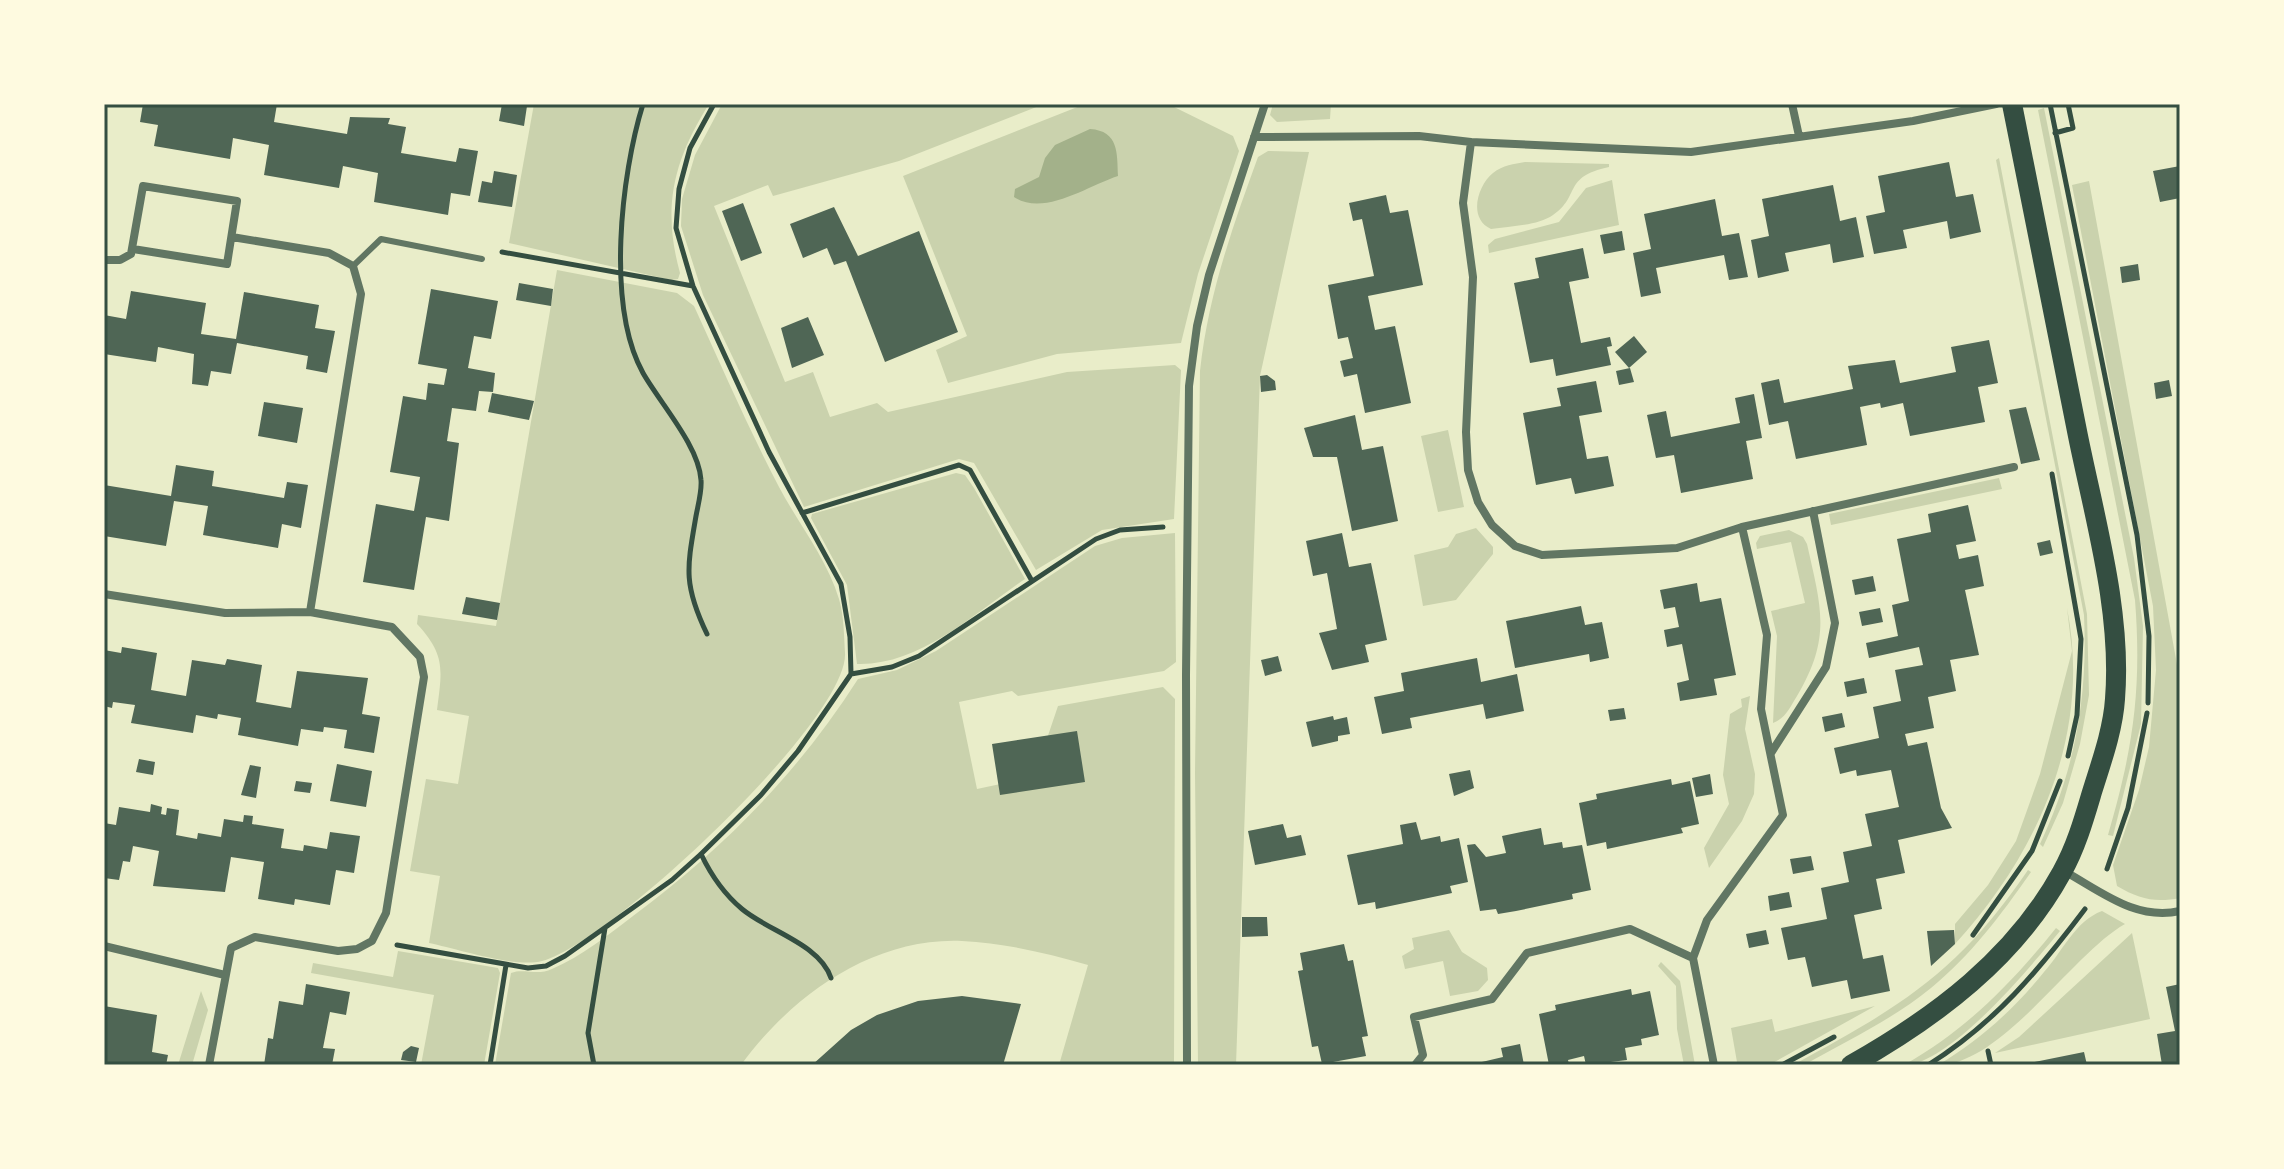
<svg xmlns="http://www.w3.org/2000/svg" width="2284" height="1169" font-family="'Varela Round',sans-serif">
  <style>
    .green { fill: #cad2ad }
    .water { fill: #a3b18a }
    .building { fill: #4f6655 }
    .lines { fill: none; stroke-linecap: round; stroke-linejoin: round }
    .path { stroke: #344e41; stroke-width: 5 }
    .service { stroke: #617663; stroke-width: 6 }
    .minor { stroke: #617663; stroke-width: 8 }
    .primary { stroke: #344e41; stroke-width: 20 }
    .neatline { fill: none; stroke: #344e41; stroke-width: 3 }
  </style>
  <rect width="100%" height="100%" fill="#e9edc9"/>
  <path class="green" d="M534,104h175c-36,57 -47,104 -29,169l-2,6 -7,1 -162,-37z
    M722,104h322l-145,57 -126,35 -5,-11 -54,21 71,176 28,-10 17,45 47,-14 11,9 179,-40 108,-7 6,5 -7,149 -72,11 -66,40 -62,-107 -15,-4 -155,48 -101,-212 -22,-69 1,-27 13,-44z
    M1085,104h83l65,32 6,15 -41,123 -17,69 -124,11 -109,29 -12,-33 31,-14 -64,-160z
    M1273,104h58l-1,15 -53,3 -7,-7z
    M2044,108l90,450 9,68 -2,98 -28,112 -5,-1c25,-86 34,-145 27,-235l-97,-490z
    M1268,151l41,1 -49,224 -24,689h-38l-3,-292 5,-402c8,-75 32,-143 58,-214z
    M1999,158l88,456 2,81 -9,49 -17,59 -20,44 -3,-3c35,-74 48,-147 44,-229l-88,-455z
    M1525,162l84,2v3c-47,10 -28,29 -56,48 -16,11 -43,11 -62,14 -23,-10 -14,-43 2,-56 10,-8 21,-9 32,-11z
    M1612,180l7,45 -130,28 -1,-8 7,-6 64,-17 27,-34z
    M2089,181l91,500v217c-25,5 -41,1 -63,-12l-4,-21 26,-75 10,-43 7,-77 -3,-64 -81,-421z
    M557,270l120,23 17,13c28,61 54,122 85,181 19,36 48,72 60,112 5,17 5,37 6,54 4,66 -237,292 -303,308 -27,7 -84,-12 -113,-18l11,-67 -30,-5 16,-92 32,5 11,-68 -32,-6c5,-40 9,-55 -20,-86l1,-9 78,11z
    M1448,430l16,77 -26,5 -17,-76z
    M956,473l9,2 9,13 51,91c-50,34 -105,87 -168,85l-10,-79 -36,-67 1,-4z
    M1999,478l3,11 -171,36 -2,-11z
    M1476,528l17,19v7l-37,46 -33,6 -9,-51 34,-8 8,-13z
    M1789,530l14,7 4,7c14,63 25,93 -10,152 -7,11 -11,22 -24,27l4,-87 -6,-25 34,-8 -14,-61 -34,7 -1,-6 4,-7z
    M1175,533l1,129 -12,9 -146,25 -6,-5 -53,11 18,87 57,-12 24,-71 105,-19 12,12 -1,366h-115l29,-100c-42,-12 -83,-22 -126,-24 -89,-4 -171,55 -221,124h-246l16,-92c13,-5 26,3 41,-4 30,-13 56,-34 81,-53 90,-67 165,-143 225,-237l39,-9 39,-19 159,-105 27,-8z
    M2067,608c25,126 -29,245 -112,336v-20l33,-39 28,-44 24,-67 32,-123z
    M1750,696l-5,33 10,45 -1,20 -12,27 -33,47 -5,-20 25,-44 -6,-29 7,-61 12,-7 -1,-8z
    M2028,870l3,2c-30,43 -60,83 -100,116 -38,31 -84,53 -127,77h-11c107,-58 165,-92 235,-195z
    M2102,911l23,13c-52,29 -123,141 -187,141 41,-24 76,-56 106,-93 19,-21 31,-51 58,-61z
    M2056,928l4,3c-29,35 -110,134 -156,134 62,-35 108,-82 152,-137z
    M1449,930l13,22 25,16 1,12 -10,11 -28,5 -7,-35 -38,8 -3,-13 12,-7 -2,-11z
    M2132,933l18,86 -155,34 24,-16z
    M398,951l100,17 2,5 -16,92h-63l13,-70 -123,-22 2,-10 80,14z
    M1661,962l19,19 15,84h-11l-7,-36 -1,-43 -18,-20z
    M201,991l7,19 -16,55h-14z
    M1875,1006l-106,59 -32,-3 -6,-34 41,-9 3,13z"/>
  <path class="water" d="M1090,129c29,2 27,24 28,47 -31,10 -74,41 -104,21l1,-8 24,-12 6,-19 10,-13z"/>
  <path class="building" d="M143,104l95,3 1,-3h38l-3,18 73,12 3,-17 40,1 -2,6 18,3 -5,26 55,9 3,-14 19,3 -8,45 -19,-3 -3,22 -74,-13 4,-29 -35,-7 -4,22 -75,-13 5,-30 -36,-7 -3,21 -76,-13 4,-21 -18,-3z
    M502,104l25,2 -3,20 -25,-5z
    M1949,162l7,35 17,-3 8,38 -31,7 -3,-18 -44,9 4,18 -33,6 -8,-38 19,-4 -7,-36z
    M2180,166v32l-20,4 -7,-31z
    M494,171l23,4 -5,32 -34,-5 4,-21 10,2z
    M1833,185l7,36 16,-4 8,40 -31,6 -3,-19 -45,9 4,18 -31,7 -7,-38 18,-4 -7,-37z
    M1386,195l4,18 18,-3 15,75 -55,11 7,34 20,-4 16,77 -46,10 -8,-39 -13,3 -4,-16 13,-3 -5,-21 -10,2 -10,-54 46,-9 -12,-57 -9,2 -4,-18z
    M1715,199l7,37 17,-3 9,44 -19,3 -5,-25 -68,13 5,25 -20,4 -8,-44 18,-4 -7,-35z
    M743,203l19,50 -21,8 -19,-50z
    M834,207l24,49 61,-25 39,101 -73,30 -39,-101 -12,4 -7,-17 -24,10 -13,-34z
    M1622,231l3,19 -21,4 -4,-19z
    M1583,248l6,30 -20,4 12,61 29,-6 2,9 -5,1 4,18 -55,11 -3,-17 -23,4 -16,-80 25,-5 -4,-20z
    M2138,264l2,16 -18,3 -2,-16z
    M519,283l34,6 -2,17 -35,-6z
    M431,289l67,12 -7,38 -17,-3 -6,32 27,5 -2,19 -14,-1 -3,20 -24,-3 -5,33 12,2 -10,78 -23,-4 -12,73 -51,-8 13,-78 38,7 6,-34 -30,-5 13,-76 23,4 2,-17 16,2 3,-16 -29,-5z
    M131,291l75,12 -5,31 35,5 8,-47 75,13 -4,23 20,3 -8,42 -21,-4 2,-13 -71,-13 -6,31 -20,-3 -3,15 -16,-2 2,-30 -36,-7 -2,15 -52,-8v-39l22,4z
    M808,317l16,38 -32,13 -11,-40z
    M1634,336l13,16 -18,16 -14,-16z
    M1989,340l9,43 -20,4 7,35 -75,14 -7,-33 -22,5 -1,-5 -20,4 7,38 -71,14 -8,-38 -19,4 -8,-42 18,-4 5,24 69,-14 -5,-23 47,-6 5,23 56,-11 -5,-25z
    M1630,368l4,14 -15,3 -3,-14z
    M1267,375l8,6 1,9 -15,2 -1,-16z
    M2169,380l3,16 -16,3 -2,-16z
    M1596,381l6,31 -23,4 8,43 21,-3 6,30 -39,8 -4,-16 -35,7 -13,-72 38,-7 -4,-18z
    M492,393l42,8 -5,19 -41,-8z
    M1754,394l8,44 -16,3 7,38 -72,14 -7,-38 -18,3 -9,-43 19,-4 5,26 69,-14 -5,-25z
    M264,402l39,6 -6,35 -39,-7z
    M2026,407l14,53 -19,4 -12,-54z
    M1355,415l7,35 21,-4 15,75 -46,10 -15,-74h-24l-9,-29z
    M176,465l38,6 -2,15 72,12 3,-16 21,3 -7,43 -19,-4 -4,24 -75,-13 5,-29 -34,-5 -8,45 -62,-10v-51l67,11z
    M1968,505l8,36 -20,4 3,14 19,-4 6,31 -19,4 14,65 -29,5 6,31 -28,6 6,31 -29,6 3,12 19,-4 14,66 11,20 -54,12 7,33 -29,6 6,30 -28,6 9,44 20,-4 7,36 -39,8 -4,-19 -35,7 -7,-30 -17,3 -7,-32 46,-9 -6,-31 28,-6 -6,-30 29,-6 -7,-32 34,-7 -8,-37 -34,6 -1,-6 -16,4 -6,-26 45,-10 -6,-31 28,-6 -6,-31 28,-5 -4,-18 -50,11 -3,-15 32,-7 -6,-31 17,-4 -12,-62 34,-7 -3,-18z
    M1342,533l7,34 22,-4 16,77 -22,5 4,17 -37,8 -13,-37 18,-4 -10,-56 -14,3 -7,-35z
    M2050,540l3,13 -13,3 -3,-13z
    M1873,576l3,15 -21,4 -3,-15z
    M1697,583l3,19 21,-4 15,77 -22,4 3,16 -37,6 -3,-18 12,-3 -7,-36 -15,3 -3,-17 15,-3 -4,-20 -11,2 -4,-19z
    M466,597l34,6 -3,17 -35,-6z
    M1581,606l4,19 17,-3 7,36 -19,4 -1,-8 -74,14 -9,-47z
    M1880,608l3,14 -21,4 -3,-14z
    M122,647l35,6 -6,37 35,6 6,-36 33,5 2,-6 35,6 -6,37 35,6 6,-37 71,7 -6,36 18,3 -6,36 -30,-5 3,-18 -23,-3 -1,5 -22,-3 -3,17 -60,-11 3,-17 -23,-4 -1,5 -21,-4 -3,18 -62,-10 4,-18 -22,-3 -1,6 -8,-2v-56l17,3z
    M1278,656l4,15 -17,5 -4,-16z
    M1477,658l4,24 36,-8 7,37 -38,8 -3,-15 -73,14 2,10 -30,6 -8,-37 30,-6 -3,-18z
    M1864,678l3,15 -20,4 -3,-15z
    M1624,708l2,11 -16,2 -2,-11z
    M1842,713l3,14 -20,5 -3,-15z
    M1333,716l1,4 13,-3 3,17 -12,2v5l-26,6 -6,-25z
    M1077,731l8,51 -85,13 -8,-51z
    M139,759l16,3 -2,13 -17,-3z
    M337,764l35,7 -6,36 -36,-6z
    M250,765l11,2 -5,31 -15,-3z
    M1470,770l4,18 -20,8 -5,-22z
    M1710,774l3,20 -17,3 -4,-19z
    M1671,779l1,6 18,-4 9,43 -18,4 2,5 -76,16 -1,-7 -19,4 -8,-43 18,-4 -1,-5z
    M296,781l16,2 -2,10 -16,-2z
    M151,804l11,3 -1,7 5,1 1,-7 12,2 -3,25 21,4 1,-6 23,4 3,-18 19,3 1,-7 9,1 -1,8 32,5 -3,19 22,3 1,-6 23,4 3,-17 30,4 -6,37 -18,-3 -6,35 -35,-6 -1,6 -36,-6 6,-37 -33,-5 -6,35 -72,-6 6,-35 -26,-5 -3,16 -7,-1 -4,19 -15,-2v-55l12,2 3,-18 31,5z
    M1416,822l5,18 19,-4 1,6 18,-4 9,44 -18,4 2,7 -76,16 -1,-7 -17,3 -11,-50 56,-11 -3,-19z
    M1283,824l4,14 14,-3 5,20 -51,10 -7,-34z
    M1541,828l3,17 18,-3 1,6 19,-3 9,45 -19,4 1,5 -57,12 -18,3 -2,-5 -16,2 -13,-66 8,-1 11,13 20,-4 -4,-17z
    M1811,856l3,14 -21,4 -3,-15z
    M1789,892l3,15 -22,4 -2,-15z
    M1242,917h25l1,19 -26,1z
    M1766,930l3,14 -20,4 -3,-14z
    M1954,930l1,14 -24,22 -4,-35z
    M1344,944l4,17 5,-1 15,76 -6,1 4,19 -44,8 -4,-18 -6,1 -14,-76 5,-1 -3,-17z
    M306,984l44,8 -4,23 -16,-3 -7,36 12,1 -3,16h-68l4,-27 5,1 6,-38 24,4z
    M2180,984v81h-18l-5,-31 18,-3 -9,-44z
    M1631,989l1,6 18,-4 9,44 -18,4 1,6 -17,3 2,12 -41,5 -2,-9 -16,4 1,4 -20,1 -10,-51 17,-4 -1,-5z
    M962,996l59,8 -18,61h-191l39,-35 26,-15 41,-14z
    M104,1006l53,9 -5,37 16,3 -2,10 -62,-2z
    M1520,1044l4,21h-55l34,-8 -2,-9z
    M411,1046l8,2 -3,14 -15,-2 2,-8z
    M2084,1052l3,13h-62v-1z"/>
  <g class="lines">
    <path class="path" d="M643,104c-22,71 -37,202 0,269 17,30 56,73 58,107 1,11 -3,25 -5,36 -9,52 -13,68 11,118
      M2050,104l87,431 12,101 -1,67
      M2055,133l18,-5 -5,-24
      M502,252l191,34
      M2052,474l29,165 -4,76 -9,41
      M802,513l157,-48 11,5 62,111
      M851,674l41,-7 27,-11 177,-117 24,-9 43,-3
      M701,854c10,21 23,40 41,55 26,22 78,35 89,69
      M2107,869l21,-61 19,-95
      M1973,935l59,-84 28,-70
      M397,945l131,23 18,-2 19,-10 107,-76 29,-26 60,-59 37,-44 53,-77 -1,-37 -9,-53 -72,-132 -76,-166 -17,-58 3,-39 11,-41 24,-44
      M1988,1051l3,14
      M490,1065l16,-100
      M594,1065l-6,-32 17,-105
      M1782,1065l52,-28
      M1928,1065c66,-41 111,-95 157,-156"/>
    <path class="service" d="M353,266l28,-27 101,20"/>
    <path class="minor" d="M1792,104l7,32
      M1254,137l165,-1 52,6
      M232,237l97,16 24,13 8,28 -51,318
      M104,260h16l11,-6 12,-68 94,15 -10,63 -94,-15
      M1742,527l-65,21 -135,7 -27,-9 -23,-21 -14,-23 -10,-32 -2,-38 7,-155 -10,-74 8,-61 220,10 222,-31 83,-17
      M104,594l121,19 85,-1 82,15 28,30 4,20 -38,236 -14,28 -15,8 -19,2 -83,-14 -24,11 -22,117
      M1771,753l55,-86 9,-44 -22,-112
      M2064,871c38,21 72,50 116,40
      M104,946l121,29
      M1187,1065l-1,-390 3,-289 8,-60 12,-51 56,-171
      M1415,1065l8,-10 -9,-38 78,-18 35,-46 103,-24 63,29
      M1714,1065l-21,-107 14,-38 76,-105 -22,-106 6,-74 -25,-108 272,-60"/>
    <path class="primary" d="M1851,1065c85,-48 164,-107 211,-193 14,-25 22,-53 30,-80 9,-29 21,-62 23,-93 7,-87 -20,-179 -37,-263 -22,-111 -44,-221 -66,-332"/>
  </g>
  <rect width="2284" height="1169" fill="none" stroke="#fefae0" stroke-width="212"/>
  <rect x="106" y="106" width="2072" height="957" class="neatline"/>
</svg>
